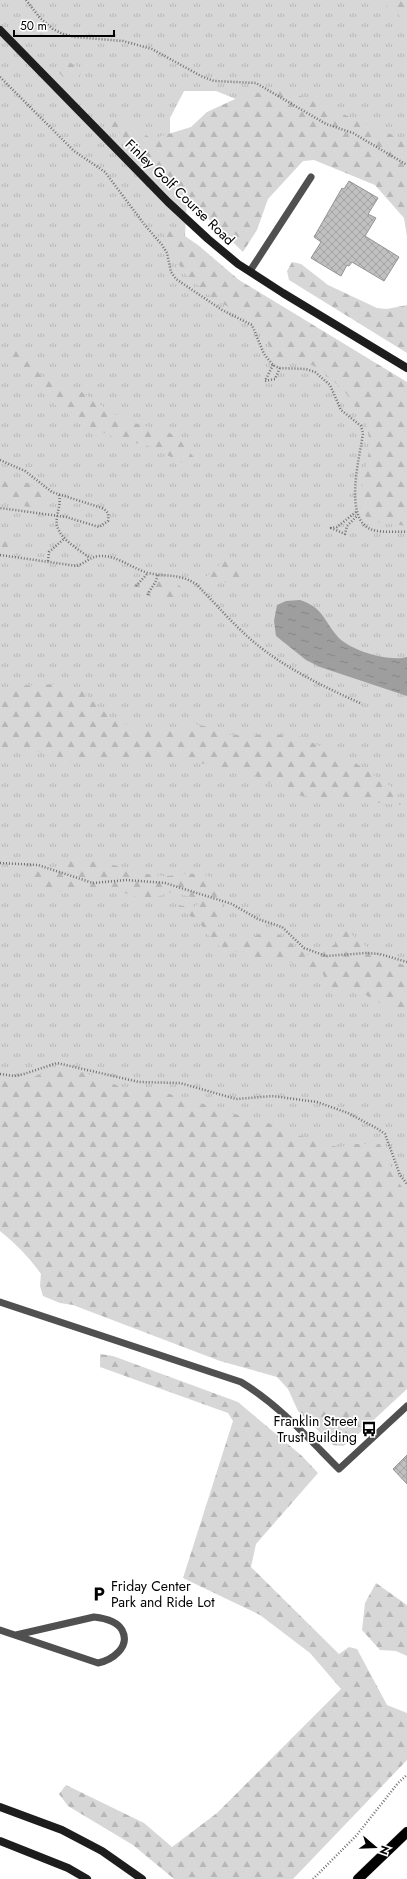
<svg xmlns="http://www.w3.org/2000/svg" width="407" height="1879" font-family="Jost,sans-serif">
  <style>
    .grass { fill: url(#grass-tufts) }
    .forest { fill: url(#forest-firs) }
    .water { fill: url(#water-ripples) }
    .building { fill: url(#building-cross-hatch); stroke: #949494 }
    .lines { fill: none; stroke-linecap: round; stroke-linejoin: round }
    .primary-casing { stroke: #dbdbdb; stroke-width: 11 }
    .path { stroke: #727272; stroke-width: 2.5; stroke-dasharray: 1 2; stroke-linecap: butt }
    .lane { stroke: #505050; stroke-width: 7 }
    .secondary { stroke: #1d1d1d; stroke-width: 8 }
    .primary { stroke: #000; stroke-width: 10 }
    .labels { text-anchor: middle; stroke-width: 3.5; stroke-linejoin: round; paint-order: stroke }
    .street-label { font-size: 14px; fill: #000; stroke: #fff }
    .poi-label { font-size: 14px; fill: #000; stroke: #fff; text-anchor: end }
  </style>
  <defs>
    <pattern id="grass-tufts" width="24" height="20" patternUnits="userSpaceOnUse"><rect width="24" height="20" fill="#d7d7d7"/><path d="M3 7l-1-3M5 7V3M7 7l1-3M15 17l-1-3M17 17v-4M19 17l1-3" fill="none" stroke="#b7b7b7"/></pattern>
    <pattern id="forest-firs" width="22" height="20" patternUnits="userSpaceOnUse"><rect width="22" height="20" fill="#d7d7d7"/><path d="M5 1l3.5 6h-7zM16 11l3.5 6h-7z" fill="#b7b7b7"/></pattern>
    <pattern id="water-ripples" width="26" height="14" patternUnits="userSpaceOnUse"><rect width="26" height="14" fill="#9e9e9e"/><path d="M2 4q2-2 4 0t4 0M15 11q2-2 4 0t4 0" fill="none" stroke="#868686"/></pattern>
    <pattern id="building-cross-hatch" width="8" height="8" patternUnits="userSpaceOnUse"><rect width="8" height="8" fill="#c0c0c0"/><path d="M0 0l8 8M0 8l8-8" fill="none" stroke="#a3a3a3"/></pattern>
  </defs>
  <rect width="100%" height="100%" fill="#fff"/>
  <path class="grass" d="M0,0h407v176l-139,-64 -52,-21h-32l-14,27v31l17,50 -2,37 26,27 196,122v870l-407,-151z"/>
  <path class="forest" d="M378,0h29v27l-9,-13z
    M63,59l19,10 -4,13 -17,-7 -5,-9z
    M286,90l121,51v96l-3,-19 -29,-33 -61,-25 -11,1 -35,38 -11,31 -14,22 -32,-31 -75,-65 -29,-31 8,-4 11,1 26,17 39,-12 16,-15 39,-18z
    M164,222l34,23 41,35 168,102v144l-37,-5 -10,-11 3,-31 7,-32 -3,-22 -21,-32 -27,-26 -27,-7 -17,-1 -15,-35 -46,-25 -29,-25 -15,-24z
    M292,262l9,2 27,21 49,23 10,1 20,-4v48l-118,-73 -2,-9z
    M10,348l10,1 21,27 9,6 30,9 43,29 45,12 10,6 19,23 -10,4 -38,-19 -31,-7 -40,-18 -21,-14 -35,-42 -9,2 -11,-13z
    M0,475c13,2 42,11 49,22l-2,6c-20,8 -30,3 -47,-11z
    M0,525l8,7 3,11 -8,8 -3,-1z
    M232,556l10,13 -1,9c-13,6 -26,5 -40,2 12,-8 20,-18 31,-24z
    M173,580l9,8c-11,21 -34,7 -50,1l1,-5z
    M56,684l25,6 31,29 34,12h27l21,-7 20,4 10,7h72l58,27 38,25 9,18 -108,-10 -37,-19 -81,-19 -81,1 -19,5 -31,-11 -44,-1v-58l21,-7z
    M66,859c14,0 29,2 43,5 18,4 34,11 54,12 12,0 35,-5 45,0 12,7 13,24 16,36l-6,13 1,7c24,10 29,9 51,-4l43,31 22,-15 1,-10 11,-3 33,26 27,9v45l-9,2 -36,-20 -21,-3 -13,-4 -6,-14 -48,-15 -15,1 -38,-10 -9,-8 -10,-14 -25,-21 17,2 6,-4 -1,-4 -27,-7 -26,8 -40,-13 -35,5h-26l-14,-8 -1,-10 4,-3 20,2z
    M69,1068l34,11 24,11 16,2 10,-2 41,10 26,11 37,8 67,26 17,2 10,-3h29l18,38 9,11v196l-55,51 -9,6 -10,-1 -35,-34 -10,-22 -11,-12 -57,-16 -147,-56 -13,-2 -17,-7 -3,-10 1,-12c-11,-16 -25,-30 -41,-43v-151l20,3 25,-11z
    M100,1354l13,2 125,46 64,54 16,17 -62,71 -5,23 88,87 10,-7 8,2 30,56 20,8v47l-114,119h-119l-41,-34 -65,-39 -9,-12 7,-9 78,38 28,24 45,-34 124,-124 -31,-36 -50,-38 -77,-37 50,-157 -5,-8 -128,-46z
    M376,1583l31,22v51l-11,-5 -16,-1 -18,-20 3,-27z"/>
  <path class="water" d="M300,600c24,8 23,20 38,37 13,14 51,25 69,20v39l-87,-29 -14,-7 -30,-24 -2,-15 3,-16 9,-4z"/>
  <path class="building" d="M349,181l29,17 -10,16 8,4 -11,18 34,21 -15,24 -32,-19 -3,4 -2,-1 -6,11 -30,-18 10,-16 -7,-5 28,-49 2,1z
    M407,1455v29l-14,-15z"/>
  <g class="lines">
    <g class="primary-casing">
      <path id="primary" d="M358,1879l49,-47"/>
    </g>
    <path class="path" d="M26,0l14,18 13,11 10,5 12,3 48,4 29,8 49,27 13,5 42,2 70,41 27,9 54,32
      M0,77l74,74 31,21 39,52 18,21 5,8 4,19 5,7 46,31 30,15 12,29 9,11 6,3 27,1 9,3 15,13 11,25 20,16 2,7c-3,24 -21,88 10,97 10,3 23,1 34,2
      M273,365l-8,16 10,-2 5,-11
      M0,460l25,11 27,21 50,16c6,4 7,6 6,13l-9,6 -33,-10 -66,-9
      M59,495c2,8 -1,14 -2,22 -4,19 20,31 33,41
      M356,512l-19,15 -6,1 14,6 2,-8 10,-10
      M0,555l77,11c8,-3 13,-9 22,-10 18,-1 32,12 49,17 18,4 31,0 48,11 23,23 45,50 72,69 29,21 61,36 94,51
      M48,561l1,-9 16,-14
      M136,586l12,-13
      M148,595c2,-7 10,-13 9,-21
      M0,863l38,2 55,18 34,-3 38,3 67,21 26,15 24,8 22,21 22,8 41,-3 13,1 27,8
      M0,1074l14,2 10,-2 33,-11 82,19 41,1 56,16 36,-3 45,6 31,11 30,16 7,5 15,41 7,9
      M313,1879l43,-43 42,-53 9,-8"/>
    <path class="lane" d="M250,271l61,-94
      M0,1302l241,80c38,23 67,56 98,87l68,-63
      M0,1630l98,33c14,-3 33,-16 24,-33 -5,-9 -19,-12 -28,-13l-78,18"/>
    <path class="secondary" d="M0,30l168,172 40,37 30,25 45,29 124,75
      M0,1807l62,23 40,21 40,28
      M0,1841l68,27 19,11"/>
    <use href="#primary" class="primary"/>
  </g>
  <defs>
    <g id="bus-bare" transform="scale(1.2)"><path d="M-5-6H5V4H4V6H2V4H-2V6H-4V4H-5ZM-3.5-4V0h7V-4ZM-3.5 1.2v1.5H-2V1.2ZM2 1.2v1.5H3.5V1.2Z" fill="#000" stroke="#fff" stroke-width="2.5" paint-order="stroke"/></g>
    <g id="parking-bare" transform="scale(1.2)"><path d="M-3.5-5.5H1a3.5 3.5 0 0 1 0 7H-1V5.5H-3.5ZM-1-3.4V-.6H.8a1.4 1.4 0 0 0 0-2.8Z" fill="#000" stroke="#fff" stroke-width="2.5" paint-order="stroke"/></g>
  </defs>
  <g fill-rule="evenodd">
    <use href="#bus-bare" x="369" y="1429"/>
    <use href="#parking-bare" x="99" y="1594"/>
  </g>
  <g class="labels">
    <g class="street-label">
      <text transform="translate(180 192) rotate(44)" y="5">Finley Golf Course Road</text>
    </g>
    <g class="poi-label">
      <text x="357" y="1426">Franklin Street<tspan x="357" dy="16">Trust Building</tspan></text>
      <text x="111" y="1591" text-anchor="start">Friday Center<tspan x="111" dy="16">Park and Ride Lot</tspan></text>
    </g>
  </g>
  <g transform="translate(375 1847) rotate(109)" stroke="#ffffff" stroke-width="3" paint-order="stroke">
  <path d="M0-3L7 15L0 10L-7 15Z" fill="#000000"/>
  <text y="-6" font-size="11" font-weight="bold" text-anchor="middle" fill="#000000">N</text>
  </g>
  <path d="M14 30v6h100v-6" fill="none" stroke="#000000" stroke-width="2"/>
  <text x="20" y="30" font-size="12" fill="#000000" stroke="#ffffff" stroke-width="3" paint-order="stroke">50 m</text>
</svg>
